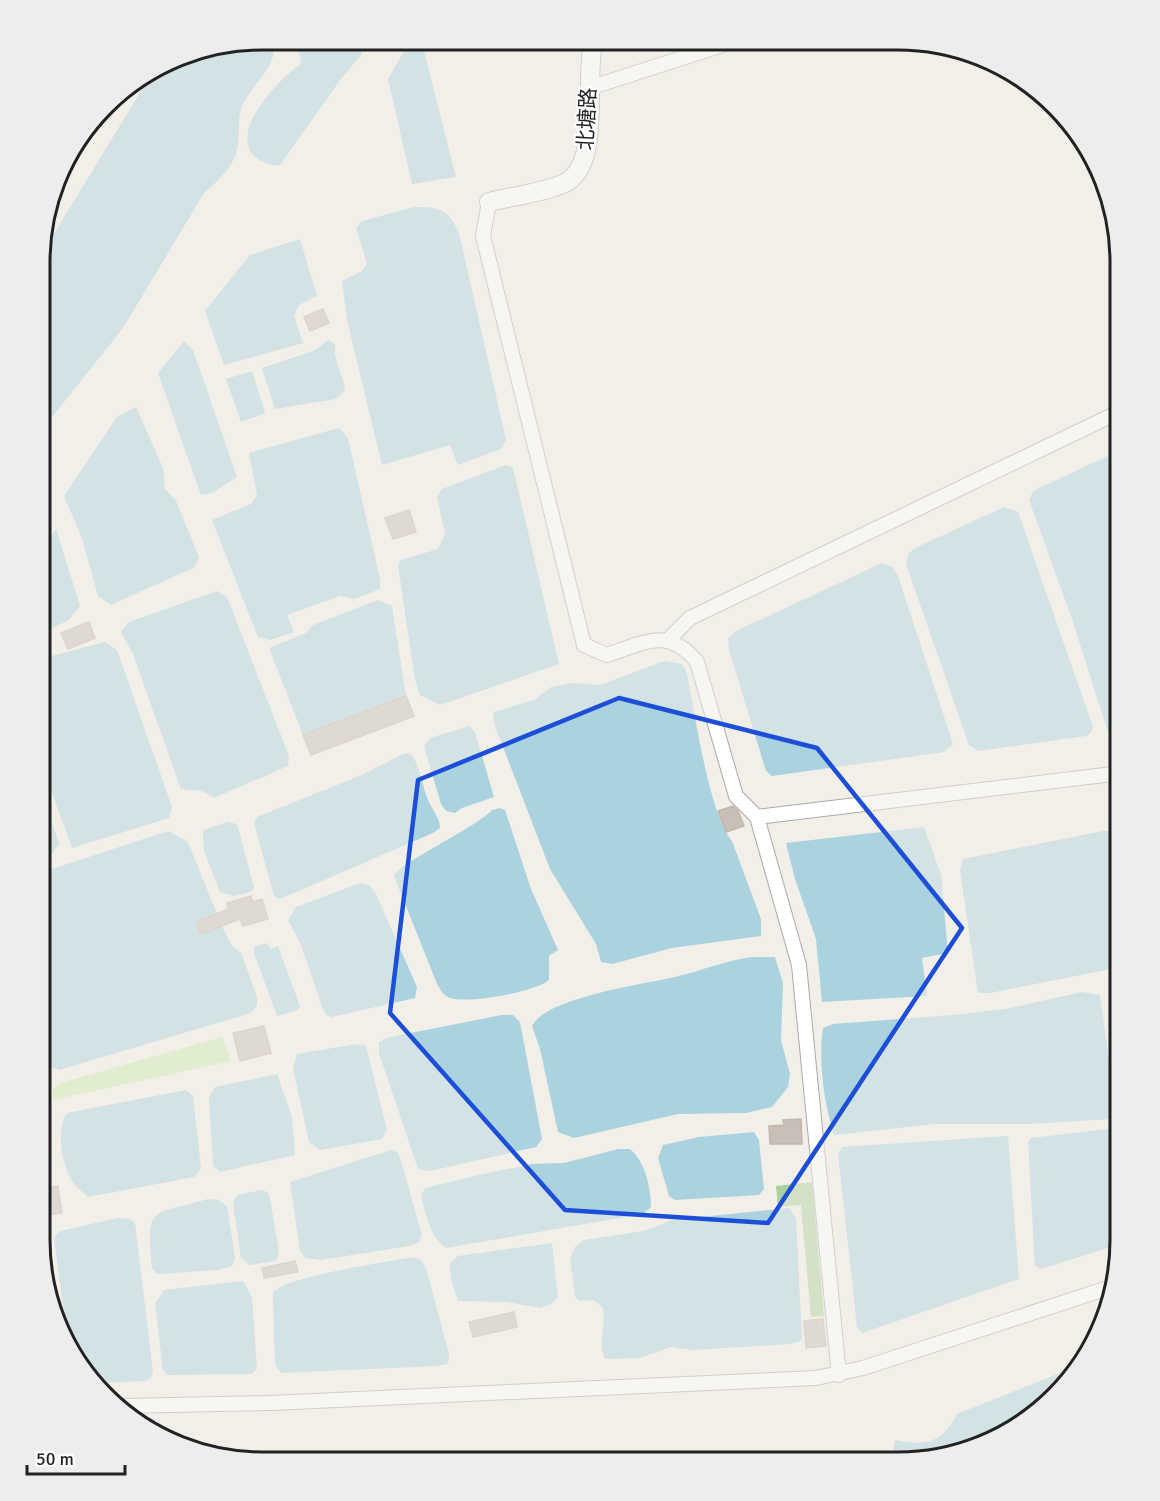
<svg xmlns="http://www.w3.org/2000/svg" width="1160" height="1501" font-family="Signika,'Noto Sans SC',sans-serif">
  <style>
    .grass { fill: #cdebb0 }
    .forest { fill: #add19e }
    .water { fill: #aad3df }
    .building { fill: #c7bfb8; stroke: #c4b6ab; stroke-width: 1.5 }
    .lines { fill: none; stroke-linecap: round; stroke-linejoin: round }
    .minor-casing { stroke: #a9a9a9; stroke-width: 16 }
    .tertiary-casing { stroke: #a9a9a9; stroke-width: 20 }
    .minor { stroke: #fff; stroke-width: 14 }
    .tertiary { stroke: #fff; stroke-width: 18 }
    .marked { fill: none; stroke: #1d4ed8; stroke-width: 4.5; stroke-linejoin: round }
    .labels { text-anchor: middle; stroke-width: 4.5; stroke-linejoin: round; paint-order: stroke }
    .street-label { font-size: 21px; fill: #222; stroke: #fff }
    .rim { fill: none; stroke: #222; stroke-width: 3 }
  </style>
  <rect width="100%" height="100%" fill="#f2efe9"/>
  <path class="grass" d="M222,1037l9,24 -178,39 -1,-10 8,-7z"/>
  <path class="forest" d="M812,1182l12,134 -13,1 -10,-112 -23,2 -2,-21z"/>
  <path class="water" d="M262,39h13c2,28 -20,42 -32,65 -7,14 -2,30 -6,46 -3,16 -21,33 -33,43l-81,135 -82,103v-176l111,-182 38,-22z
    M291,39h59l11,7 1,8 -22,26 -60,85c-10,1 -19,-3 -26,-9 -25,-26 26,-78 47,-92l-1,-8z
    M411,39h10l35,138 -44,7 -24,-105z
    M463,40h98l-7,7 -78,4 -10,-4z
    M414,207c26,0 34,2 45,26l47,207 -5,9 -43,16 -8,-20 -68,20 -35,-145 -5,-39 20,-10 5,-7 -11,-36 6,-7z
    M300,239l17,57 -18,9 -5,11 9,27 -79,22 -19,-54 45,-56z
    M329,340l6,5c-2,17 9,29 10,46l-9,8 -61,10 -13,-41 51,-17z
    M184,341l9,9 44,127 -25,16 -11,2 -43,-122z
    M252,371l13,42 -24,9 -15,-43z
    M136,407l27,61 2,21 11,12 23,56 -4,10 -84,38 -13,-9 -16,-58 -18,-42 53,-79z
    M339,428l9,10 32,141v10l-25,10 -15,-3 -53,19 7,17 -24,8 -12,-3 -46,-117 39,-16 6,-9 -8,-42z
    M1121,452v283h-6l-8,-6 -35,-110 -43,-119 4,-9 81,-38z
    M506,465l7,3 46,196 -119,41 -20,-10 -5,-15 -17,-115 3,-5 37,-11 7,-15 -8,-37 5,-8z
    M1004,507l14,5 75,215 -2,6 -5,3 -108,15 -9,-6 -63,-181 2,-9 5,-6z
    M56,529l24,77 -11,14 -29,14v-84z
    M882,563l10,4 6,9 55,168 -9,8 -172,24 -6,-5 -37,-121 -1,-12 8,-7z
    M217,591l10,6 62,159 -1,10 -74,32 -12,-7 -21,-2 -48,-135 -12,-22 8,-10z
    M378,600l14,6 14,90 -103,39 -34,-87 37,-15 7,-8z
    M105,642l12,8 55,157 -3,11 -97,30 -32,-89v-100z
    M664,661l18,3 4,6c9,40 22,142 46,171l29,78v17l-89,12 -60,16 -11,-2 -5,-18 -46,-75 -57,-148 1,-9 40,-12 17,-13 21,-4 28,2z
    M470,726l5,6 19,65 -32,11 -7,5 -9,-2 -5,-7 -17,-58 6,-8z
    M410,753c12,15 11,32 19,49 4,9 11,16 11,26l-7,5 -153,66 -6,-3 -20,-73 3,-6 105,-42 41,-21z
    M40,789l19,54 -6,10 -13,5z
    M500,808l5,2 26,79 27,61 -9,6v24c-14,12 -81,24 -99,18 -7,-3 -9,-7 -13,-14l-43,-108c6,-14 80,-47 98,-66z
    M228,822l8,2 2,3 16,61 -3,4 -17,4 -14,-4 -16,-41 -1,-21z
    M924,827l17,48 7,78 -26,5 5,38 -105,6 -6,-63 -21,-60 -9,-36z
    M168,831l20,11 29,72 -20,8 4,12 21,-8 10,20 9,7 16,44v8l-6,8 -192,57 -14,-5 -6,-6 1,-186z
    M1103,831h18v136l-131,26h-12l-18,-122 3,-12z
    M360,883l9,2 6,7 42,95 -2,11 -83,19 -6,-2 -4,-8 -21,-62 -13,-25 8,-13z
    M267,943l4,6 7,-3 22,60 -2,4 -21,6 -23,-63v-6z
    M751,957h24l8,26 -2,57 9,34 -2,13 -16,20 -26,6 -68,1 -104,24 -16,-6 -18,-83 -8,-23c13,-28 112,-42 143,-49 26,-6 49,-16 76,-20z
    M1121,986v69l-7,-56 1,-9z
    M1082,992l18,3 16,118 -4,6 -82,5h-96l-100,11c-10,-32 -16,-74 -11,-107l10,-4 119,-9 54,-6z
    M502,1015h11l7,7 22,117 -6,8 -106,24 -12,-2 -39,-116v-11l11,-5z
    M357,1044l9,2 21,84 -5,9 -62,11 -11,-8 -16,-74 4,-14z
    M277,1074l15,43 3,38 -75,17 -7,-6 -4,-68 6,-11z
    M186,1090l7,6 8,72 -7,9 -106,20c-5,-5 -14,-11 -17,-18 -10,-17 -15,-50 -4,-66z
    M1108,1129l7,5 6,39 -1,71 -79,25 -6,-3 -7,-124 3,-4z
    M754,1132l5,8 5,49 -5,6 -84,5 -6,-4 -11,-38 5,-13 36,-8z
    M1008,1136l11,143 -157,54 -5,-6 -19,-172 4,-8z
    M618,1149h12c15,12 21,39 21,58l-8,7 -197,34c-17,-12 -20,-34 -25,-53l4,-7 53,-13 54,-11 32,-1z
    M391,1150l7,3 4,11 20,71 -3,7 -10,4 -88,14 -15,-2 -6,-7 -10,-69z
    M262,1190l7,3 10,59 -3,9 -27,4 -8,-7 -8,-55 4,-8z
    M208,1199l10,1 9,6 8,52 -3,8 -14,4 -61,4 -5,-6c-6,-64 -2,-52 56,-69z
    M789,1208l7,10 6,122 -11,4 -99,6 -21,-3 -31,11 -35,1c-7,-16 1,-34 -2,-51l-9,-8 -14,1 -5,-4 -5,-39 5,-11 9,-7 60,-9 28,-11z
    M118,1218l12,1 5,4 18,148 -2,7 -6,3 -44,2 -33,-38 -14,-107 6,-7z
    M552,1243l6,55 -7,6 -11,4 -34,-6 -48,-1 -7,-22 -1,-16 8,-7z
    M414,1257l7,3 5,8 23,86 -1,10 -12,2 -155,7 -6,-8 -2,-72c12,-17 115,-31 141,-36z
    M243,1281l9,17 5,71 -6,5 -84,1 -4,-5 -8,-66 9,-14z
    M1083,1364l-86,75 -98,23h-33l25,-3 4,-19c33,6 45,4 62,-26z"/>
  <path class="building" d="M323,309l6,14 -19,8 -6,-14z
    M409,510l7,22 -23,7 -8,-21z
    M89,622l6,16 -27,11 -7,-16z
    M406,696l8,20 -103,39 -8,-20z
    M733,806l5,5 6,15 -18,6 -8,-21z
    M251,896l2,6 9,-3 6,20 -25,7 -3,-7 -39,15 -5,-12 33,-13 -2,-6z
    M264,1026l7,27 -31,8 -7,-28z
    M801,1119l1,25h-32l-1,-18 15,-1 -1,-5z
    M58,1186l4,27 -12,2 -3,-27z
    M295,1261l3,11 -34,6 -2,-10z
    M514,1312l3,15 -44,10 -4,-15z
    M823,1319l3,27 -20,2 -2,-27z"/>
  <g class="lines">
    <g class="minor-casing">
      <path id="minor" d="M589,88l149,-48
        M489,202l-6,34 101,409 23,10c37,-12 61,-29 90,7l39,134 21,21 42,148 40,410
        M669,639l21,-21 431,-207
        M757,817l364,-44
        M122,1406l149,-3 545,-25 47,-10 251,-82"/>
    </g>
    <g class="tertiary-casing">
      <path id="tertiary" d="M489,202c24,-6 54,-9 76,-19 38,-19 18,-106 29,-143"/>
    </g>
    <use href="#minor" class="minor"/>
    <use href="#tertiary" class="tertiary"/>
  </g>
  <path d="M0 0H1160V1501H0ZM619,698l198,50 145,180 -194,295 -203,-13 -175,-197 28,-233z" fill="#f2efe9" fill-opacity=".55" fill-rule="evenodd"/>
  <path class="marked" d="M619,698l198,50 145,180 -194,295 -203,-13 -175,-197 28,-233z"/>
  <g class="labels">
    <g class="street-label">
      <text transform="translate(587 119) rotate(-87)" y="7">北塘路</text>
    </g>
  </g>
  <path d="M0 0H1160V1501H0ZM262 50H898A212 212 0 0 1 1110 262V1240A212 212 0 0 1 898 1452H262A212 212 0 0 1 50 1240V262A212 212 0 0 1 262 50Z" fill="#ededed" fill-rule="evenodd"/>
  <path class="rim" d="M262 50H898A212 212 0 0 1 1110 262V1240A212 212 0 0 1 898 1452H262A212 212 0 0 1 50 1240V262A212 212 0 0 1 262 50Z"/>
  <path d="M27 1465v9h98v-9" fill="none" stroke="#222222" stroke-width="3"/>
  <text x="36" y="1465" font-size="18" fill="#222222" stroke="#ffffff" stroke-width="4.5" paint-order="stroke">50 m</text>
</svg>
